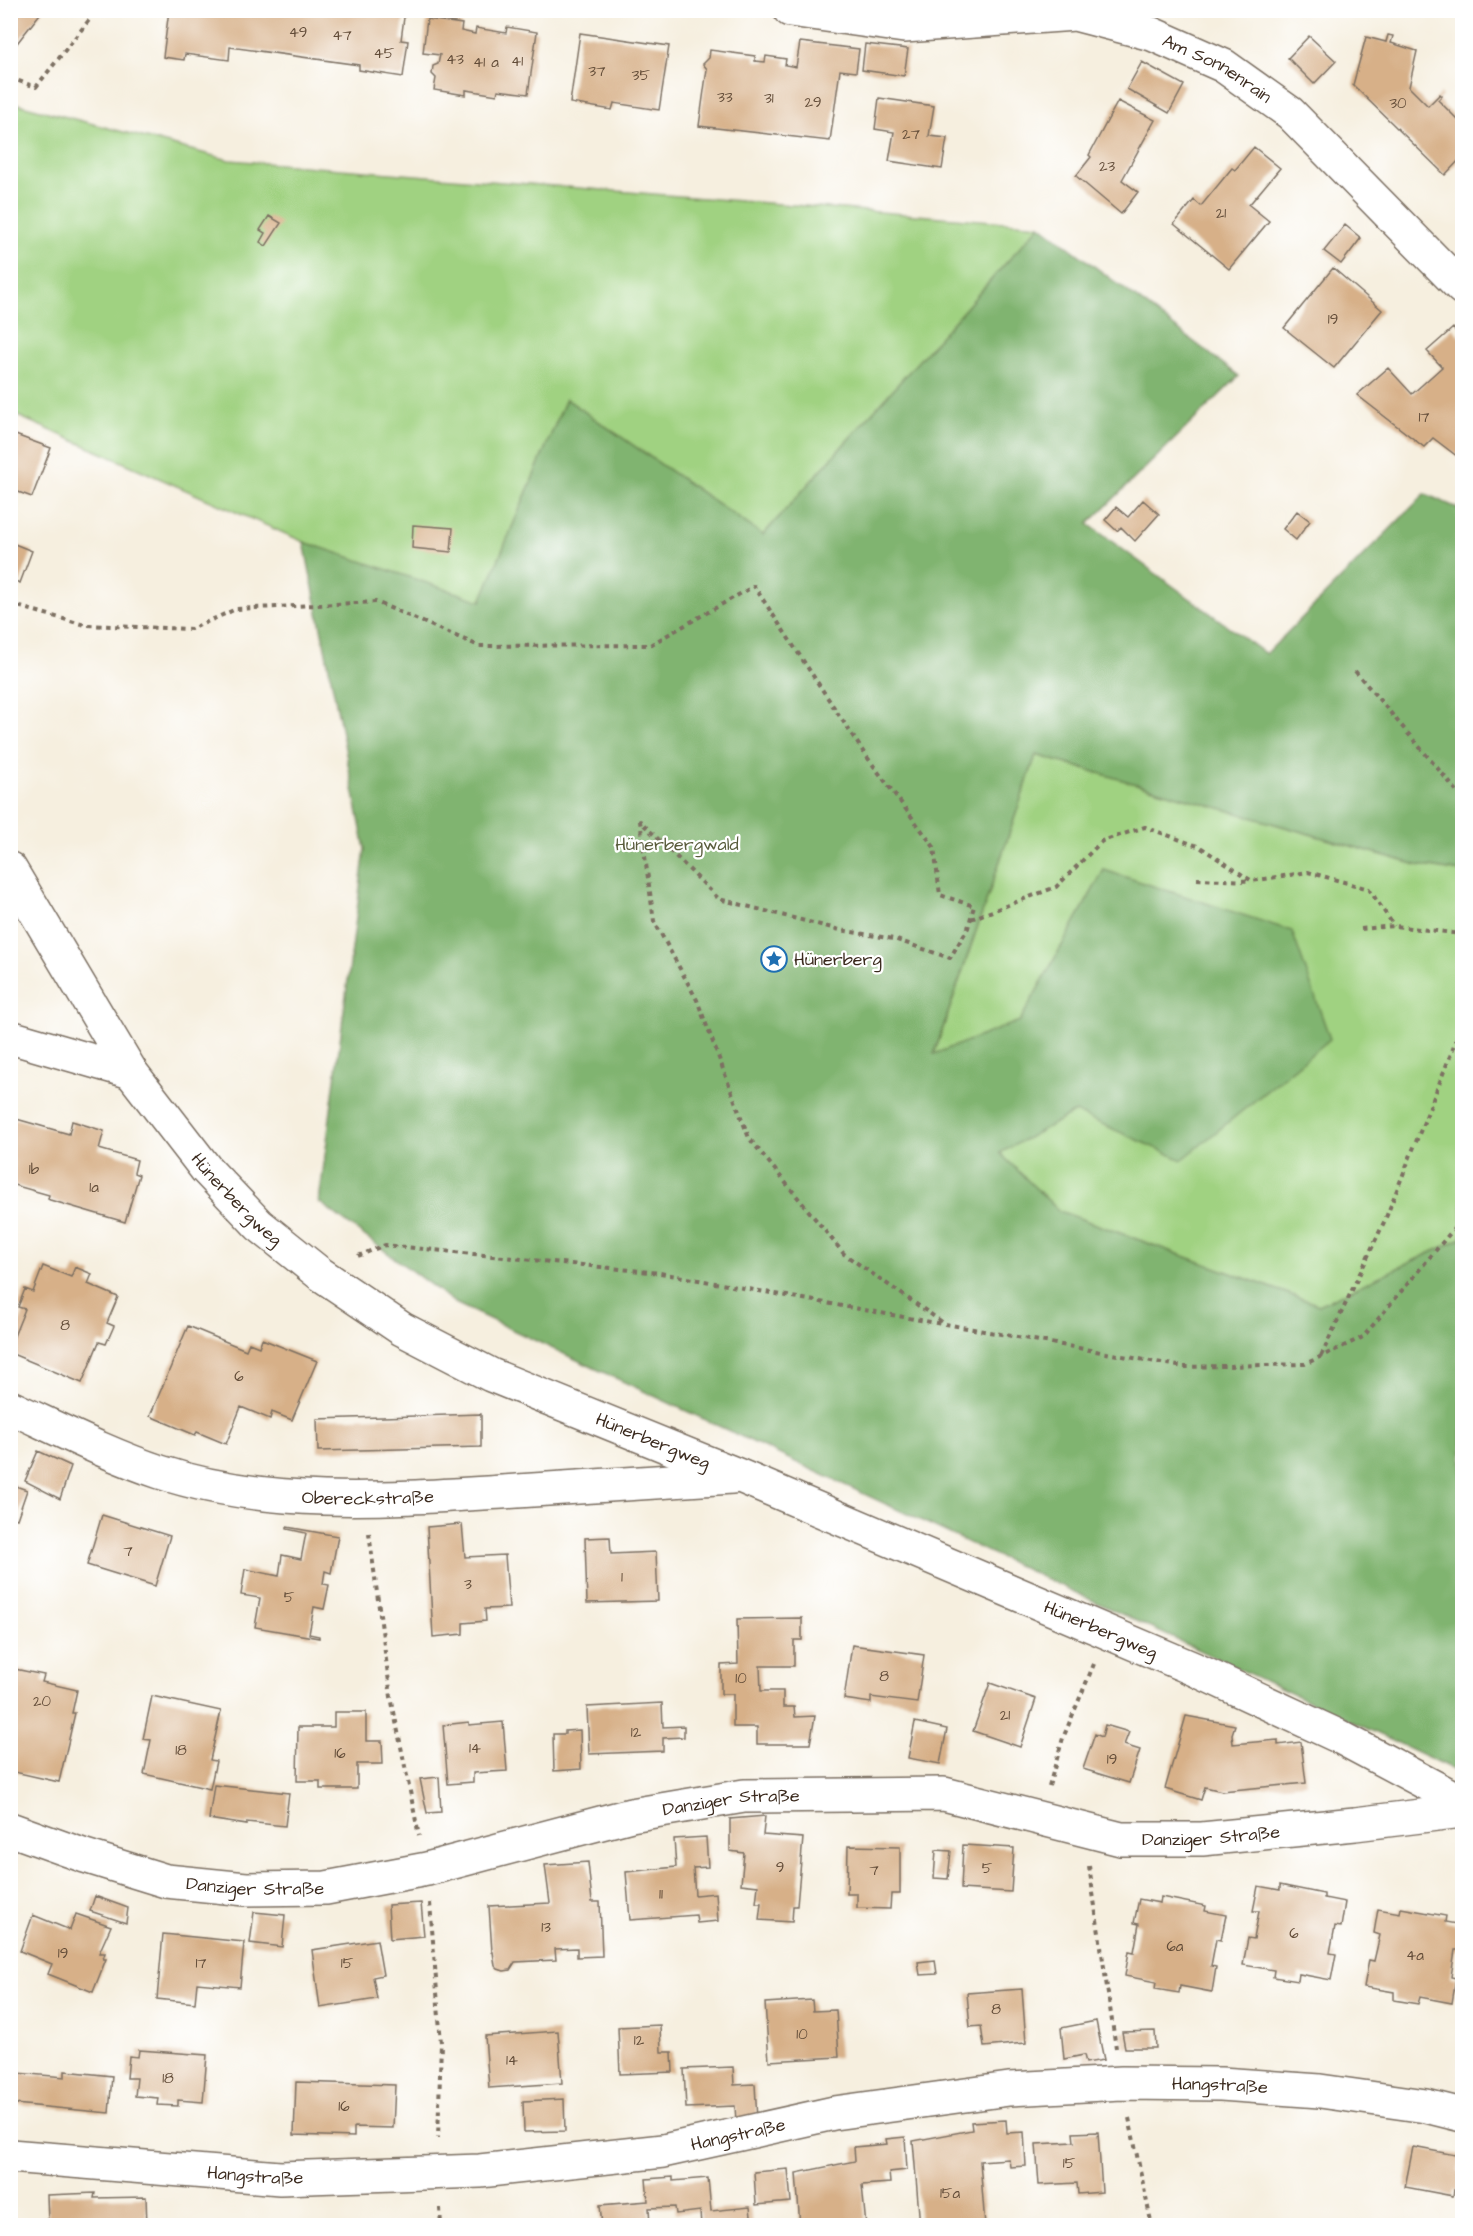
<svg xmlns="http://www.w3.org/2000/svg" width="1473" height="2236" font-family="'Architects Daughter',sans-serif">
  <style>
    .green { fill: #a0d281; stroke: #6e7e50; stroke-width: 1.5 }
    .forest { fill: #80b46f; stroke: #5e6f46; stroke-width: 1.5 }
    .building { fill: #d7b088 }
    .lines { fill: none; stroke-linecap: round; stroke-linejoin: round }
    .street-casing { stroke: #7c6f62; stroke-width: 36 }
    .path { stroke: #7c6f62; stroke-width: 4; stroke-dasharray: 4.5 4.5; stroke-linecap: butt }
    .street { stroke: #fff; stroke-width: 33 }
    .labels { text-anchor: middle; stroke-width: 4.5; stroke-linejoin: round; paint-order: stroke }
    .number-label { font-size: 15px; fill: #624c38 }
    .street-label { font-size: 18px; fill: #3b2a1e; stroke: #fff }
    .park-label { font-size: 18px; fill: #595c3c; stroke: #fff }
    .poi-label { font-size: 18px; fill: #3b2a1e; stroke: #fff; text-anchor: start }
  </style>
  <rect width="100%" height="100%" fill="#fff"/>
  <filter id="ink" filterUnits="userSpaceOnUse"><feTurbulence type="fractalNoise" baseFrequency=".0167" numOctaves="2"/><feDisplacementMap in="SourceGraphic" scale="12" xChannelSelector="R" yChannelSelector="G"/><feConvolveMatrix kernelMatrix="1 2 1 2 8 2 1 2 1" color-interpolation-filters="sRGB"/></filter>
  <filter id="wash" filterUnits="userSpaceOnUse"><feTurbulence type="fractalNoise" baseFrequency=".008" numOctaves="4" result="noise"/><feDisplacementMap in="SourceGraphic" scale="24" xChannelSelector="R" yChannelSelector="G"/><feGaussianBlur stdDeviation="1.35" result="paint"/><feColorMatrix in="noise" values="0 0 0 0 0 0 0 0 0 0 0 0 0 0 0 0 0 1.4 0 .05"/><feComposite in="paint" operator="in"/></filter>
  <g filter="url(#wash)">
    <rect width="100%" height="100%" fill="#f6efdf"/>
    <path class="green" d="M10,102l219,58 811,65 -277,310 -197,-136 -85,203 -177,-60 -293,-129z
      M1036,755l381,110 45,7v366l-143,67 -260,-94 -60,-58 76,-41 108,47 -79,-289 -84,151 -86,34z"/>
    <path class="forest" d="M1040,225l199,151 -151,148 178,130 159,-160 37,16v362l-45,-7 -381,-110 -102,299 86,-33 84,-151 188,61 38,108 -148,121 -107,-48 -75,41 59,58 260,94 143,-67v535l-1007,-470 -136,-101 46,-353 -61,-307 177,59 85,-202 197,136z"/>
    <g id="blocks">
      <path class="building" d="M10,10h33l-29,37 -4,-4z
        M169,10h236l-4,30 7,1 -5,36 -44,-7v-5l-129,-18 -1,13 -44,-6 -1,6 -21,-3z
        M427,19l35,5 -1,7 14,3 1,-6 30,5 1,-6 30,5 -9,62 -30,-4 -1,5 -31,-5v5l-32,-5 2,-12 -4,-4 1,-8 5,-2 2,-9 -17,-2z
        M580,33l89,13 -10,64 -45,-7 -2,7 -42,-7z
        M1388,35l5,1 -2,7 26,8 -8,36 19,19 12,-12 2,2 -4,4 24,24v33l-17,18 -92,-90 13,-48 20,5z
        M1309,36l27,25 -22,23 -26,-26z
        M800,42l59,7 -3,23 -16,-2 -10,71 -131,-15 8,-57 -4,-5 6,-6 1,-8 45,6v5l10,1 1,-6 20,3 -1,6 11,2z
        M865,44l43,5 -4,27 -42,-6z
        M1142,62l42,23 -15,28 -42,-24z
        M879,98l55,8 -5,30 18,2 -5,31 -53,-8 5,-29 -19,-3z
        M1118,101l37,19 -33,60 16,12 -17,22 -45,-38 15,-19 -2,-2z
        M1254,147l26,21 -31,37 20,16 -40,48 -55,-45 20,-24 7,6 31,-38 3,2z
        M269,216l12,7 -15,23 -6,-4 5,-9 -5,-3z
        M1345,225l16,13 -20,26 -17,-13z
        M1333,268l49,42 -48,58 -50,-40z
        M1453,328l9,11v121l-29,-22 -9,9 -67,-52 31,-27 24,26 30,-27 -15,-16z
        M10,433l41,15 -19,49 -22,-8z
        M1143,500l16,14 -24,27 -14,-14 -4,4 -12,-11 11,-13 12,10z
        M1297,511l13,10 -14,19 -13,-11z
        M413,525l40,3 -2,24 -39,-4z
        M12,543l20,8 -12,32 -10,-4z
        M13,1118l56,16 3,-13 32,10 -5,18 38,11 -3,13 5,2 -14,47 -75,-22 -2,-1 1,-4 -39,-11v-58z
        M43,1266l28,11 4,-10 17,7 -4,10 30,13 -11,26 7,3 -8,18 -7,-2 -17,41 -72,-30v-7l15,-37 -7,-2 7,-18 8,3z
        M188,1326l58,24 3,-7 10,4 3,-8 55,22 -25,59 -20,-8 -2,7 -29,-12 -15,37 -29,-12 -2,3 -45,-19z
        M481,1414v33l-163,4 -1,-32z
        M38,1451l33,15 -11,33 -35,-18z
        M10,1484l17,6 -10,29 -7,-2z
        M102,1515l68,21 -15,50 -68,-21z
        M462,1524l3,33 40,-2 4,53 -24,1 1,12 -23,2v11l-30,3 -6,-110z
        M287,1527l51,9 -7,37 -6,-2 -2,13 6,1 -5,24 -10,-2 -5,27 10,2v2l-64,-11 5,-29 -19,-3 4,-26 34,7 3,-21 19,4 5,-26 -19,-4z
        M610,1537l1,17 45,-2 2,49 -71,2 -2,-65z
        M802,1618v22h-8v26h-34l1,25h22v16h11l1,10 20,-1 -5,28h-53v-17h-24v-33h-12v-29l17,-1 -1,-45z
        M852,1645l72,10 -7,48 -46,-6v6l-27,-4z
        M10,1668l34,7 -2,7 35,8 -5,23h3l-16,69 -49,-11z
        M990,1683l46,16 -16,48 -47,-16z
        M152,1696l69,15 -11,49 6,1 -6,28 -66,-15 7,-34 -8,-1z
        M662,1703l1,24 21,-1v11l-21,1v13l-74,3 -2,-47z
        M334,1712h32v29h16l1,23h-26v25h-37v-8h-23l1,-54h36z
        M1186,1716l49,9 -3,9 1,10 45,-4v5l23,-3 5,41 -84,8 -17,-4 -4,13 -36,-11z
        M469,1722v3l34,-3 4,49 -34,2v9l-25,2 -5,-59z
        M915,1722l32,7 -7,35 -32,-6z
        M1105,1725l24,7 -5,13 16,5 -11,33 -46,-14 12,-35 7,3z
        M580,1730l1,39 -27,2 -1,-37h12v-3z
        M439,1777l2,35 -14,1 -7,-34z
        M214,1785l75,8 -4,33 -38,-4v3l-38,-6z
        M765,1816l-2,19 40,3 -6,68h-4l-1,16 -33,-2 2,-17h-5l2,-17 -17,-2 3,-31 -14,-2v-32z
        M706,1837l2,30 -15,1 2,27 21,-2 2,28 -21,2 -1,-8 -66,5 -4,-48 50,-5 -2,-28z
        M963,1845l51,3 -3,44 -50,-3z
        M848,1846l52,1v47h-9l-1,15 -33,-1v-14h-10z
        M936,1850l15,1 -3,28 -14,-1z
        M588,1862l4,40h8l2,54 -25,1v-9l-22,1 1,11 -41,2 -5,8 -6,1 -6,-2 -3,-3 -2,-14h-1l-3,-46 61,-3 -5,-38z
        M1280,1885l44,9v4l21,4 -4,25 -6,-1 -5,27 6,1 -5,26 -32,-6 -1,7 -25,-4 1,-7 -31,-5 5,-27 6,1 5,-28h-6l5,-25 22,4z
        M95,1896l33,12 -2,15 -36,-12z
        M1161,1897l45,9 -1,5 21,4 -5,25 -5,-1 -5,27 5,1 -4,25 -32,-6 -1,7 -24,-4 1,-7 -31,-6 4,-25 5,1 5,-28 -5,-1 5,-24 21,4z
        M421,1903l3,33 -34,3 -2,-34z
        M1401,1908l45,8 -1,6 17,3 -1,25h-6l-4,27 5,1 -4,25 -32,-6 -2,7 -24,-4v-8l-30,-5 5,-27 5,1 6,-26 -6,-2 4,-24 22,4z
        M254,1912l31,3 -3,32 -32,-4z
        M76,1914l35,12 -12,27h6l-2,6h3l-13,33 -45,-18 4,-10 -32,-13 13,-36 37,15z
        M163,1934l81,8 -4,45 -43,-4 -2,20 -38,-4z
        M377,1940l6,35 -10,2 4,22 -57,9 -8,-58z
        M935,1960l2,14 -17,1 -2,-13z
        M1022,1989l4,54 -42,4 -3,-21 -11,1 -3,-34z
        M812,2000l1,11 23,-1 3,47 -70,4 -4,-58z
        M1096,2021l8,39 -18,3 -2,-8 -20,4 -3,-31z
        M660,2025l1,27h11l1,20 -53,2 -2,-47z
        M558,2031l4,52 -73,5 -4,-52z
        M1155,2031l1,17h-31l-3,-16z
        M139,2050l68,5 -4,47 -25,-2v6l-21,-1 1,-7 -23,-2 2,-18h-10l2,-22 9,1z
        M733,2067l1,18 21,-1 2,36 -21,1 -1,-15 -49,2 -2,-39z
        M65,2071l47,5 -3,37 -94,-9 2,-31 48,4z
        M296,2082l99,3 -2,43 -39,-1v10l-60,-2z
        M564,2099l1,32 -41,1 -1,-31z
        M1006,2120l1,13 17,-1 2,34 -16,1 -1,-8 -29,2 5,65h-65l-7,-85 59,-11 -1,-8z
        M1098,2132l4,60 -24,2 -1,-11 -38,2 -3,-41 38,-2 -1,-9z
        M905,2137l2,33 -18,2 1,11 -28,2 4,41h-66l-4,-53 59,-12 -1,-14 33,-3 -1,-5z
        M1413,2147l48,9 -3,15 4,1v20l-8,-2 -1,6 -48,-9z
        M788,2169l3,33 -35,3 -2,-33z
        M673,2177v4l35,-3 3,33 39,-4 2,19h-51l-1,-15 -24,3 -1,-7 -26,1 1,18h-48l-2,-21 48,-4 -2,-22z
        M95,2193l-1,5 52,-1 1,29h-102v-5h3l-1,-26z"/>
    </g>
  </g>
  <g filter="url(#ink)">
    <use href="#blocks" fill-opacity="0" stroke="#7c6f62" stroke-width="1.5"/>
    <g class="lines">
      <g class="street-casing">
        <g id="street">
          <path id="s1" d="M790,10l114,16 171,-12 77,20 72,32 66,47 172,175"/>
          <path id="s2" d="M10,869l121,203 75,97 53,56 60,48 83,56 89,46 249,101 454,193 144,67 124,66"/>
          <path d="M10,1037l121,35"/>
          <path id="s3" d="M10,1407c50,23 99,48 150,65 108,36 230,27 342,20 76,-5 153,-10 230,-15"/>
          <path id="s4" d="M10,1829l75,27 81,25 80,8 80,-1 101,-19 204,-54 113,-19 200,-2 177,45h81l153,-15 107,-13"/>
          <path id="s5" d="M10,2156l270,22 200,-7 183,-20 171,-38 175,-24 113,-6 99,1 99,7 106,15 36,9"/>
        </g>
      </g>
      <path class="path" d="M10,78l26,9 61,-77
        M10,604l75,21 106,4 45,-20 140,-7 103,44 171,-1 104,-59 110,167 70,94 6,48 34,11 -6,22 -18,30 -56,-19 -54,-9 -121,-31 -79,-78 14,100 43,79 52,138 95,116 101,70 239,43 121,-3 58,-27 99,-118
        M1355,671l107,126
        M1197,879l54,2
        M971,919l85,-32 46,-46 43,-14 55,20 52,34 56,-9 61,17 25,37
        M1361,929l33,-3 68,8
        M358,1256l27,-11 275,28 282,51
        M1321,1356l64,-136 77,-194
        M369,1533l22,164 28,139
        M1049,1786l14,-48 31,-74
        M1089,1866l27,182
        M430,1903l11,140 -3,95
        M1129,2118l23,108
        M440,2208l1,18"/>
      <use href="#street" class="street"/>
    </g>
  </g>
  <defs>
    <g id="sight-ring" transform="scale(1.35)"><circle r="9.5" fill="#fff" stroke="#1f6fb2" stroke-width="1.5"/><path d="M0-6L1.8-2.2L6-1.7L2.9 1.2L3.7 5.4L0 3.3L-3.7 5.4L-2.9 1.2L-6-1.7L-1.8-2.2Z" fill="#1f6fb2"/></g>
  </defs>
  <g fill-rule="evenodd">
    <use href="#sight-ring" x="774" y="959"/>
  </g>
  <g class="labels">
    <g class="number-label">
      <text x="298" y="37">49</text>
      <text x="342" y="40">47</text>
      <text x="384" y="58">45</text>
      <text x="455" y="64">43</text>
      <text x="517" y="66">41</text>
      <text x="486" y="67">41 a</text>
      <text x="597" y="76">37</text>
      <text x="641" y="80">35</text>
      <text x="725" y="102">33</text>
      <text x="769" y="103">31</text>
      <text x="813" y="107">29</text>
      <text x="1398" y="108">30</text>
      <text x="911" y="139">27</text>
      <text x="1107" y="171">23</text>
      <text x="1221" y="218">21</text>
      <text x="1333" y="324">19</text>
      <text x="1424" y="422">17</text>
      <text x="34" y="1174">1b</text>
      <text x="94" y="1192">1a</text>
      <text x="65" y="1330">8</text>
      <text x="239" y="1381">6</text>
      <text x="128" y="1556">7</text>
      <text x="622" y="1582">1</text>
      <text x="468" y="1589">3</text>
      <text x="289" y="1602">5</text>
      <text x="884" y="1681">8</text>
      <text x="741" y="1683">10</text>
      <text x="42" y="1706">20</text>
      <text x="1005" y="1720">21</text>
      <text x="636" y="1737">12</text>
      <text x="475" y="1753">14</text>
      <text x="181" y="1755">18</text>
      <text x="340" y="1758">16</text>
      <text x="1112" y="1764">19</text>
      <text x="780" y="1872">9</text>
      <text x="987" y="1873">5</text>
      <text x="874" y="1875">7</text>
      <text x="661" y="1899">11</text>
      <text x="546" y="1932">13</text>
      <text x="1294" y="1938">6</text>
      <text x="1175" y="1951">6a</text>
      <text x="63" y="1958">19</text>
      <text x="1415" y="1960">4a</text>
      <text x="201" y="1968">17</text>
      <text x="347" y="1968">15</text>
      <text x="996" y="2014">8</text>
      <text x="802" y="2039">10</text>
      <text x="639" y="2045">12</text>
      <text x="512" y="2065">14</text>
      <text x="168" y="2083">18</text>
      <text x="344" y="2111">16</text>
      <text x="1069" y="2168">15</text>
      <text x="950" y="2198">15a</text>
    </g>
    <g class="street-label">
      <text dy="6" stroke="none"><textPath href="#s1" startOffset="440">Am Sonnenrain</textPath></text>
      <text dy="6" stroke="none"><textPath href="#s2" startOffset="402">Hünerbergweg</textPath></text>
      <text dy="6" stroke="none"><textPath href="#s2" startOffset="888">Hünerbergweg</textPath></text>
      <text dy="6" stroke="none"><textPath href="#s3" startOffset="374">Obereckstraße</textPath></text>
      <text dy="6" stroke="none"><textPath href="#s2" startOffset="1374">Hünerbergweg</textPath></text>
      <text dy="6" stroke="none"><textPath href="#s4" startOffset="740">Danziger Straße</textPath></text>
      <text dy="6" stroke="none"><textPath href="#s4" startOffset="1226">Danziger Straße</textPath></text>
      <text dy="6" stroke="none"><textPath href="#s4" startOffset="254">Danziger Straße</textPath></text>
      <text dy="6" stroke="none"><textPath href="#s5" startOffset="1218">Hangstraße</textPath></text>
      <text dy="6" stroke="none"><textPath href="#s5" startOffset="732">Hangstraße</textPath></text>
      <text dy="6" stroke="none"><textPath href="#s5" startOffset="246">Hangstraße</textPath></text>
    </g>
    <g class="park-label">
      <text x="677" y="850">Hünerbergwald</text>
    </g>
    <g class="poi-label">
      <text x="794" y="965">Hünerberg</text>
    </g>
  </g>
  <rect width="1473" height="2236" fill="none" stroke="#fff" stroke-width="36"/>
</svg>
